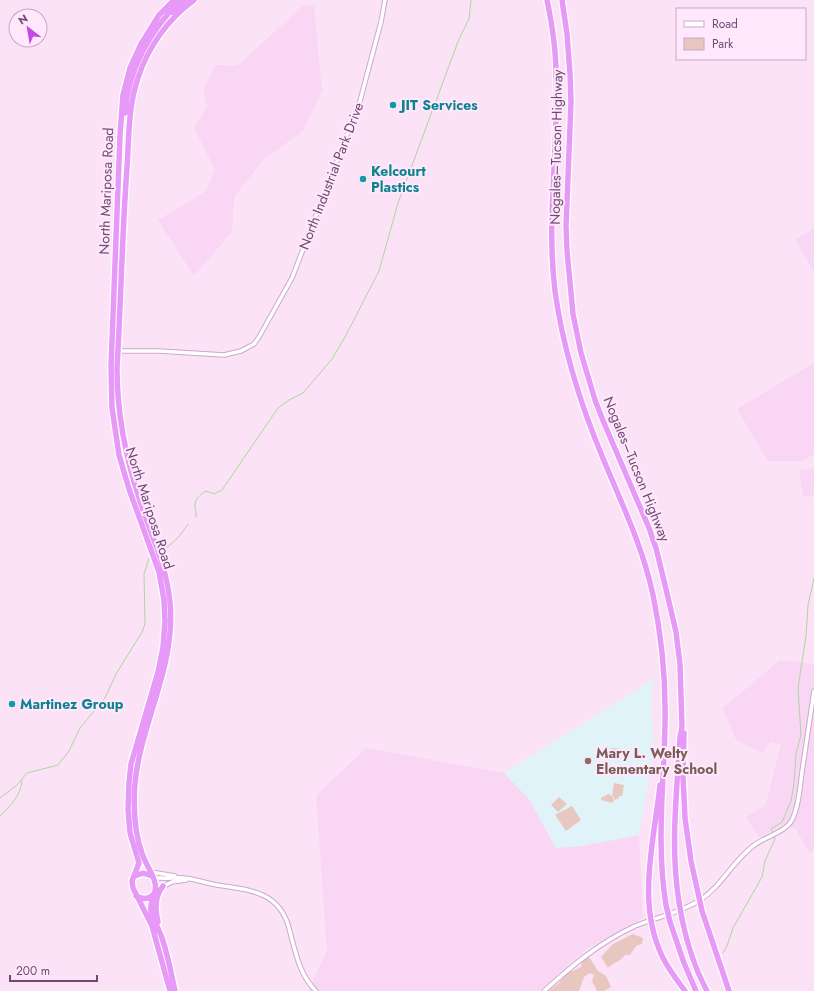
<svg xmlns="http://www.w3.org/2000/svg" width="814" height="991" font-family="Jost,sans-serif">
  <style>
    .residential { fill: #f8d6f4 }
    .education { fill: #dff3f8 }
    .green { fill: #e9c7c1 }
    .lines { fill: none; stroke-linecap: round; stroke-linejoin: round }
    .stream { stroke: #add69d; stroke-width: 1 }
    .minor-casing { stroke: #cca9cb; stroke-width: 5.5 }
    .highway-casing { stroke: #fff; stroke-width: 8 }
    .minor { stroke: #fff; stroke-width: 3.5 }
    .highway { stroke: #e699f6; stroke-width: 5.5 }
    .highway-bridge-casing { stroke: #fff; stroke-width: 8; stroke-linecap: butt }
    .highway-bridge { stroke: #e699f6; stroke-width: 5.5 }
    .culture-dot { fill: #0f9aa8; stroke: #ffe8fb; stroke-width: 1.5 }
    .education-dot { fill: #8d6e63; stroke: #ffe8fb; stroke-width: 1.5 }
    .labels { text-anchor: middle; stroke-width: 4; stroke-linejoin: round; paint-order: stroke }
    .culture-label { font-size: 14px; font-weight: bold; fill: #0d838f; stroke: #ffe8fb; text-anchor: start }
    .street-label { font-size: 14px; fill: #704973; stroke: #ffe8fb }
    .education-label { font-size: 14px; font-weight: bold; fill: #785e54; stroke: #ffe8fb; text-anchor: start }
  </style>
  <rect width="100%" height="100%" fill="#fce2f7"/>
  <path class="residential" d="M304,5l10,1 8,85 -19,40 -40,29 -29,37 -2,35 -38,44 -36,-56 48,-29 9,-21 -21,-42 13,-21 -4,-17 13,-25 21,1z
    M814,228v44l-19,-32z
    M814,363v92l-14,6h-32l-31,-52z
    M814,468v27l-3,2 -8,-1 -4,-25z
    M780,660l34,4v186l-5,3 -13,-24 -14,-3 -23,11 -13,-20 20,-12 15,-61 -10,-2 -8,11 -27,-13 -13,-32z
    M366,748l138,25 25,26 27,49 26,-2 57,-11 4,83 -58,32 -46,41h-231l19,-40 -11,-155z"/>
  <path class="education" d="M654,679l-3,27 3,43 -15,86 -57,11 -26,2 -27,-49 -25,-26z"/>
  <path class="green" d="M611,748l10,1 -2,11 -10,-2z
    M614,783l10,2 -2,11h-3v2l-4,2 -3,-5z
    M608,794l3,1 3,5 -2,3 -11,-3v-2z
    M559,797l8,7 -9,8 -7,-7z
    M572,806l9,14 -15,11 -11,-16z
    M633,934l10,4 -1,6 -6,2 -6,9h-5c-6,8 -10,6 -17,13l-7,-11 12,-13z
    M589,957l9,14 8,5 5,11 -7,4h-7l-5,-10 2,-6 -4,-2 -6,4 -5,14h-31l10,-7 10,-13h5l8,-4 1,-6z"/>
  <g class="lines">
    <path class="stream" d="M196,517c1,-5 -1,-6 -1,-10 -1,-8 5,-12 11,-16l8,3 8,-4 56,-82 11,-8 14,-7 29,-34 13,-22 34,-66 19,-68 61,-164 10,-20 2,-19
      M163,550c11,-7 18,-15 25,-26
      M0,798l17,-13 10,-12 31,-8 11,-14 11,-23 25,-30 11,-24 26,-42 3,-8 -1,-50 5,-16
      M0,816c11,-11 21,-20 22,-36
      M773,833l-2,-4 11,-7 9,-21 3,-17 2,-31 5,-18 -3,-47 8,-52 2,-31 6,-27
      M723,953l4,-7 6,-18 29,-51 3,-16 10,-22 -1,-3"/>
    <g class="minor-casing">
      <path id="minor" d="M118,351h41l65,4 17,-4 13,-7 5,-7 33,-59 68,-177 21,-79 4,-22
        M151,872l24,4
        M153,877c11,3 20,0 31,1 11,1 22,5 33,7 32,5 62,6 72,43 6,22 10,47 27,63
        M162,887l10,-5 14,-2
        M544,991c30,-27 55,-48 91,-65 22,-9 45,-13 65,-26 22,-14 32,-38 53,-54 11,-9 33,-14 39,-26 7,-14 8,-33 10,-48 4,-27 8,-54 12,-81"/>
    </g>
    <g class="highway-casing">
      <path id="highway" d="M547,0c5,24 9,49 9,74 3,72 -10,145 -1,217 8,58 25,112 47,165 19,46 41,91 51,139 9,43 13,85 12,129 -1,60 -9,121 1,181
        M562,0l5,34 3,40 1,28 -5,124 1,25 6,63 8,39 14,47 9,23 45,105 7,20 10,41 10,43 4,32 2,63 -2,10c-3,54 -10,110 -1,165
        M174,13l13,-13
        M125,113c3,-43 25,-83 56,-113
        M684,733l-1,43 2,42 6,43 11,50 27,80
        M660,785c-6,57 -24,119 3,173 6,12 14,22 22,33
        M135,876l8,-3 9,3
        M136,896c7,4 13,3 18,-2
        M682,919c5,24 13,50 25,72
        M158,922c-3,-12 -3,-26 5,-36
        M670,922l14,41 12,28
        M170,991l-18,-65 -19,-38 -1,-7 7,-18 -9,-30 -2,-24 1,-27 2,-18 27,-92 5,-25 2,-26 -1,-21 -5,-28 -30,-83 -10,-34 -7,-47 -1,-41 9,-232 3,-40 7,-27 11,-24 18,-29 15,-15
        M175,991c-4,-18 -7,-36 -13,-53 -3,-9 -9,-18 -11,-27 -2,-10 7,-18 4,-28 -1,-7 -9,-19 -12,-27 -9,-23 -10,-48 -8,-73 6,-61 41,-117 35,-180 -3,-36 -19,-68 -30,-102 -15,-45 -23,-86 -23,-133 4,-67 5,-134 10,-200 2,-30 1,-61 11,-90 10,-31 30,-59 56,-78"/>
    </g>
    <use href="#minor" class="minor"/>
    <use href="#highway" class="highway"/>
    <g class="highway-bridge-casing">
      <path id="highway-bridge" d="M679,902l3,17
        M666,905l4,17"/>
    </g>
    <use href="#highway-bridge" class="highway-bridge"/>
  </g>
  <g class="culture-dot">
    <circle cx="393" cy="105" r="4"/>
    <circle cx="363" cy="179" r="4"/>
    <circle cx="12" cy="704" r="4"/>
  </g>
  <circle class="education-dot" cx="588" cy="761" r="4"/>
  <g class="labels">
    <g class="culture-label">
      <text x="401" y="110">JIT Services</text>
      <text x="371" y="176">Kelcourt<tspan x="371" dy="16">Plastics</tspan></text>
      <text x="20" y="709">Martinez Group</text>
    </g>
    <g class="street-label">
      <text transform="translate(556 147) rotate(-89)" y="5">Nogales–Tucson Highway</text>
      <text transform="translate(331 176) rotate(-69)" y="5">North Industrial Park Drive</text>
      <text transform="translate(106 191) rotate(-88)" y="5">North Mariposa Road</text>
      <text transform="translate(637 469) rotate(68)" y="5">Nogales–Tucson Highway</text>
      <text transform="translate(150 508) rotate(72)" y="5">North Mariposa Road</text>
    </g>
    <g class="education-label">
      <text x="596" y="758">Mary L. Welty<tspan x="596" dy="16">Elementary School</tspan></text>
    </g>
  </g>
  <rect x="676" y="8" width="130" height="52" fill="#ffe8fb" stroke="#c6a8c5"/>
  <rect x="684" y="21" width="20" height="6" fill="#ffffff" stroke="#c6a8c5"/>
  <text x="712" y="28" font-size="12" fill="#704973">Road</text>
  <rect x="684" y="38" width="20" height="12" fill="#e9c7c1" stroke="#c6a8c5"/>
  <text x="712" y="48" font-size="12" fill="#704973">Park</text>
  <g transform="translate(28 28) rotate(329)"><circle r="19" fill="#ffe8fb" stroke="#c6a8c5"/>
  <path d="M0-3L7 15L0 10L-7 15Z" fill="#c448e5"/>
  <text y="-6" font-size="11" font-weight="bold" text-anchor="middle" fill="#704973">N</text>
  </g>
  <path d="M10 975v6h87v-6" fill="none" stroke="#704973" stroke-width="2"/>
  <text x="16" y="975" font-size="12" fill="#704973" stroke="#ffe8fb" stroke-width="3" paint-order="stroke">200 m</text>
</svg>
